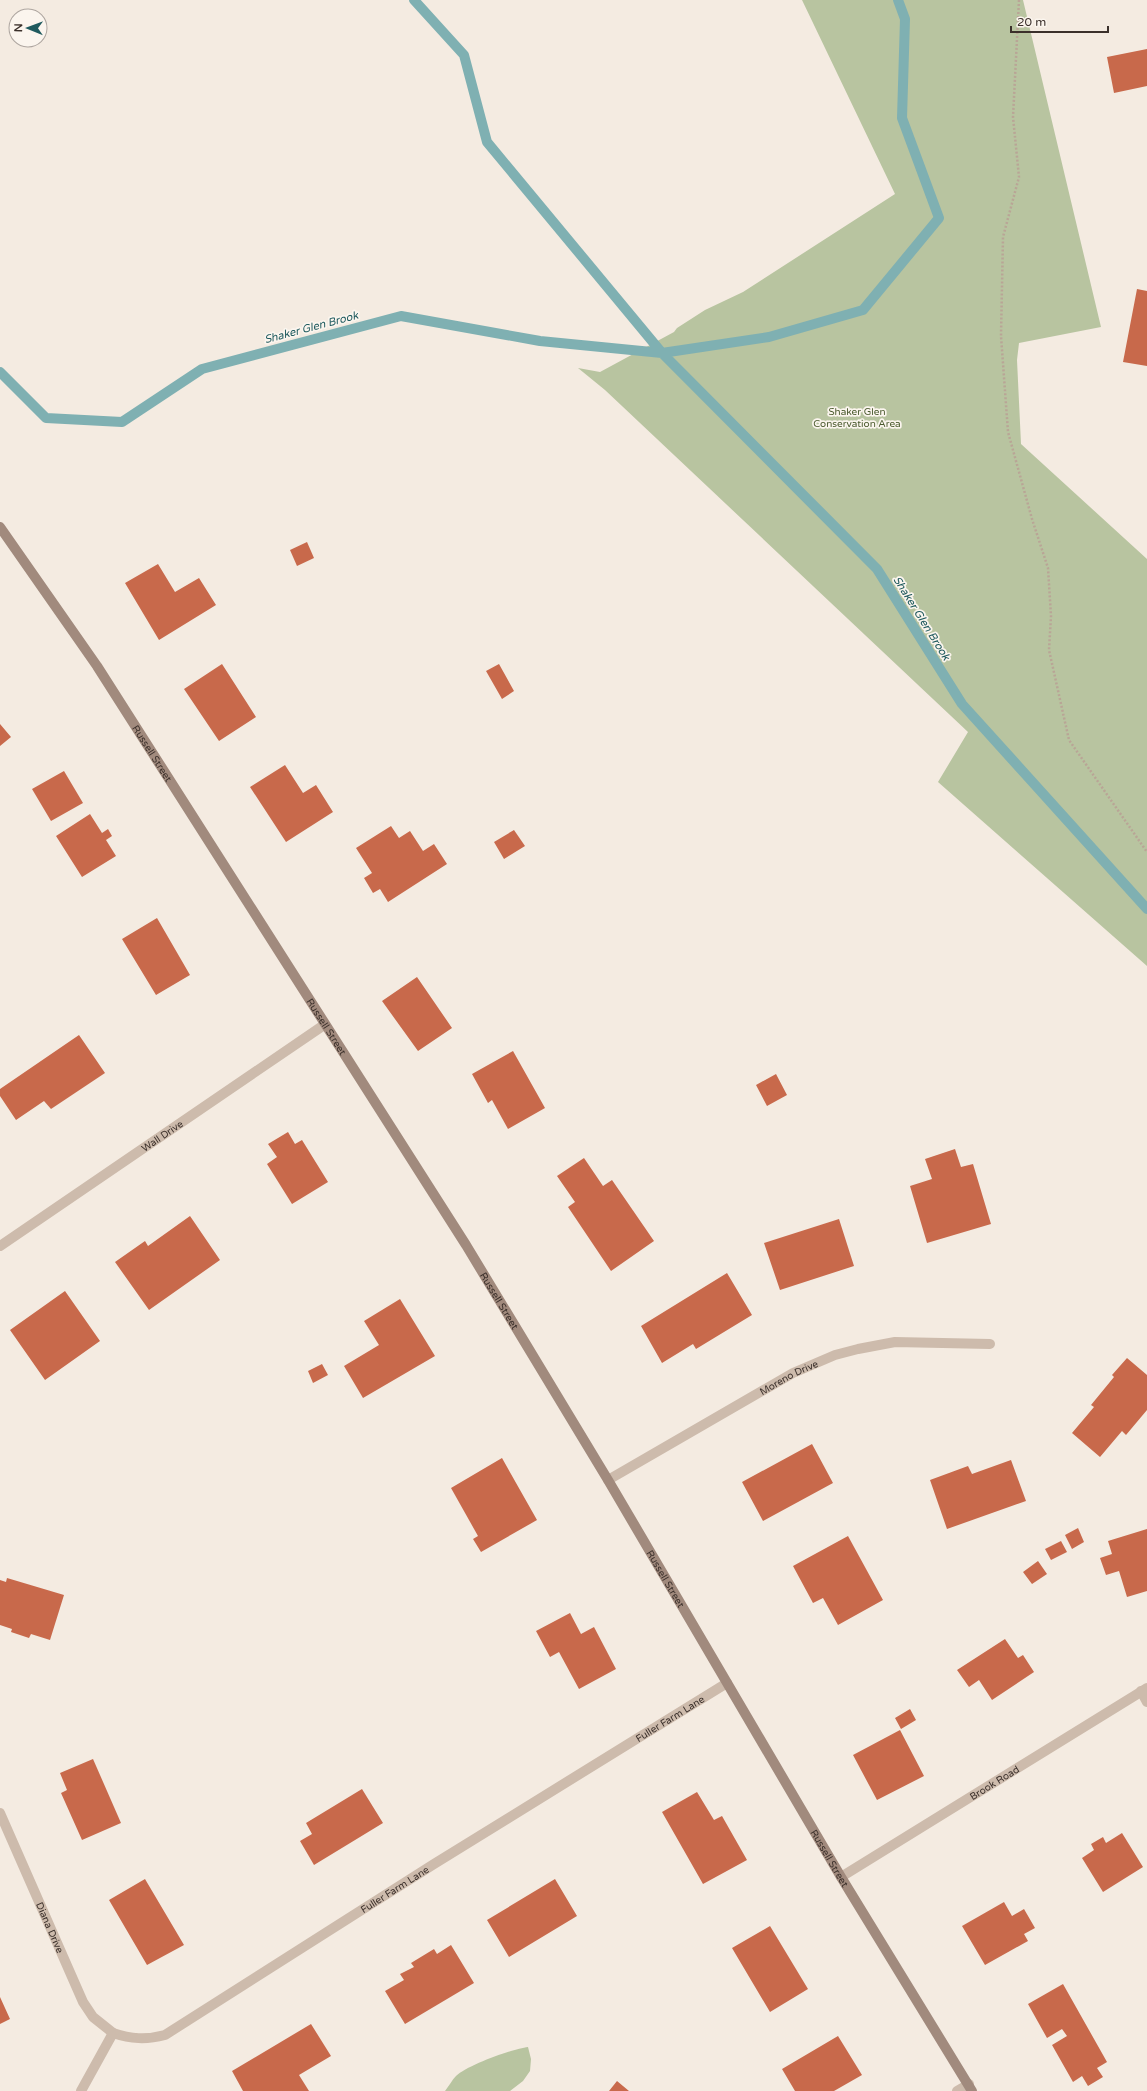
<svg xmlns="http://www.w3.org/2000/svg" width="1147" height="2091" font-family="'Varela Round',sans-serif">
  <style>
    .green { fill: #b8c4a0 }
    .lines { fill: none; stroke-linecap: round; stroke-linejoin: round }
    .stream { stroke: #7fb0b2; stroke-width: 10 }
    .building { fill: #c8694b }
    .path { stroke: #b9a596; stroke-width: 2.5; stroke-dasharray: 2 2; stroke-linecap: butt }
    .street { stroke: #cdbbac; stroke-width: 10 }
    .secondary { stroke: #a18a7d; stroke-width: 10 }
    .labels { text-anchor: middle; stroke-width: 3.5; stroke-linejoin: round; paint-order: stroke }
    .park-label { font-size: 10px; fill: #4a5a2e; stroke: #fbf5ee }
    .street-label { font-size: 10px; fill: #3b302b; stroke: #fbf5ee }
    .water-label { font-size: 11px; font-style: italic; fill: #1f5a5e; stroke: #fbf5ee }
  </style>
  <rect width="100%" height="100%" fill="#f4ebe1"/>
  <path class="green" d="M802,0h221l78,327 -82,16 -2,17 4,84 126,115v407l-209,-184 30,-50 -363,-342 -27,-22 22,4 74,-40 3,-4 28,-18 38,-18 152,-98z
    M528,2047l3,12 -1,12 -7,10 -13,10h-65c4,-5 7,-11 11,-15 12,-11 56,-27 72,-29z"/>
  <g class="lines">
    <path class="stream" d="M414,0l50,55 23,87 175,211 215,216 85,135 185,205
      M0,372l46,46 76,4 80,-53 199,-53 139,25 122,12 107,-16 94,-27 76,-92 -37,-100 3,-99 -7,-19"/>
  </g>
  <path class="building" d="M1147,49v37l-33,7 -7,-36z
    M1137,289l10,2v75l-24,-4z
    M307,542l7,16 -17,8 -7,-16z
    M158,564l17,28 24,-14 17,27 -57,35 -34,-57z
    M222,664l34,53 -37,24 -35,-52z
    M499,664l15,27 -12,8 -16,-28z
    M0,724l11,13 -11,9z
    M285,765l18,28 13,-8 17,27 -47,30 -36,-55z
    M64,771l19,32 -32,18 -19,-32z
    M90,814l12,19 6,-4 4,7 -6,4 10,16 -34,21 -26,-41z
    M391,826l8,12 11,-7 13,20 11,-7 13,20 -59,38 -8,-13 -7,4 -9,-15 8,-5 -16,-25z
    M514,830l11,16 -21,13 -10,-17z
    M157,918l33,57 -34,20 -34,-56z
    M417,977l35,51 -34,23 -36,-50z
    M79,1035l26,38 -54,36 -7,-8 -28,19 -16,-24v-7z
    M513,1051l32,57 -37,21 -16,-29 -4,3 -16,-29z
    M776,1074l11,21 -20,11 -11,-21z
    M288,1132l7,12 7,-4 26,42 -36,22 -25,-40 10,-7 -9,-13z
    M955,1149l6,18 12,-3 18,60 -64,19 -17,-57 22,-7 -7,-20z
    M584,1158l19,28 9,-6 42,61 -43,30 -43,-64 7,-5 -18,-26z
    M190,1216l30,44 -71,50 -34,-48 30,-21 3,5z
    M839,1219l15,47 -74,24 -16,-47z
    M727,1273l25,42 -56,34 -3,-5 -31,19 -21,-37z
    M65,1291l35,50 -55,39 -35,-50z
    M400,1299l35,57 -72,42 -19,-32 35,-21 -15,-24z
    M1127,1358l20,17v35l-21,25 -4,-4 -22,26 -28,-24 22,-26 -3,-2 23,-28 -2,-2z
    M322,1364l6,11 -15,8 -5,-12z
    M812,1444l21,39 -70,38 -21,-39z
    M502,1458l35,62 -56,32 -8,-13 5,-3 -27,-48z
    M1011,1460l15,41 -79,28 -17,-49 38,-14 4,8z
    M1078,1528l6,14 -12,7 -7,-14z
    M1147,1529v62l-20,6 -8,-26 -13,4 -6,-17 12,-4 -4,-13z
    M848,1536l35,64 -45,25 -15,-27 -10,5 -20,-37z
    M1061,1541l6,11 -16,8 -6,-11z
    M1038,1561l9,13 -15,10 -9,-12z
    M7,1578l57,17 -14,45 -19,-6 -2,4 -18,-6 1,-3 -12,-4v-45l6,2z
    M570,1613l11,21 13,-7 22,42 -37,20 -20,-37 -9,5 -14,-26z
    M1005,1639l13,19 5,-3 11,17 -42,28 -13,-20 -10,7 -12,-17z
    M910,1709l6,11 -15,9 -6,-11z
    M900,1730l24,46 -47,24 -24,-45z
    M93,1759l28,64 -39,17 -21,-47 6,-3 -7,-17z
    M362,1789l21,34 -69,42 -14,-24 12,-7 -6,-11z
    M697,1792l17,28 8,-4 25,44 -44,24 -41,-72z
    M1122,1833l21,34 -40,25 -21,-34 12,-8 -3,-6 12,-7 3,6z
    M145,1879l39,66 -37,20 -38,-65z
    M555,1879l22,37 -68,41 -22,-37z
    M1004,1902l8,14 12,-7 11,19 -11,6 4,7 -43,24 -23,-39z
    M770,1926l38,63 -38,23 -38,-64z
    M451,1945l23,38 -69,41 -20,-33 19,-11 -4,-6 14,-7 -3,-4 23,-14 3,5z
    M1063,1984l44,78 -10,6 6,9 -15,9 -6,-10 -9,6 -21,-37 15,-9 -5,-7 -15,9 -19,-34z
    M0,1997l10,22 -10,5z
    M311,2024l20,32 -32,19 10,16h-66l-11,-20z
    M838,2036l24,39 -28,16h-39l-13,-22z
    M617,2081l12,10h-20z"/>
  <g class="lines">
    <path class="path" d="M1019,0l-6,117 6,60 -16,60 -2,99 7,96 24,87 16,49 3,48 -2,34 20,90 78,112"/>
    <g class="street">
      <path id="s1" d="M0,1246l324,-221"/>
      <path id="s2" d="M608,1480l185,-107 42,-18 23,-6 37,-7 95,2"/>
      <path d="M1141,1691l6,11"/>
      <path id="s3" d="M0,1813l83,189 10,15 20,16"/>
      <path id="s4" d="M841,1877l306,-189"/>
      <path id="s5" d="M81,2091l32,-58c18,6 33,7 52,2l269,-171 293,-181"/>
      <path d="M957,2091l12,-7"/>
    </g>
    <path class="secondary" id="s6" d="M0,527l97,139 369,579 142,235 233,397 131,214"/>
  </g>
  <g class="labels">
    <g class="park-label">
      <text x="857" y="415">Shaker Glen<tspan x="857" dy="12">Conservation Area</tspan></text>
    </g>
    <g class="street-label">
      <text dy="4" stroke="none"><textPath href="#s6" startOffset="273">Russell Street</textPath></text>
      <text dy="4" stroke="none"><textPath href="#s6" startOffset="597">Russell Street</textPath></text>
      <text dy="4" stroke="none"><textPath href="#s1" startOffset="196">Wall Drive</textPath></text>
      <text dy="4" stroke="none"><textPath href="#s6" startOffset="921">Russell Street</textPath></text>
      <text dy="4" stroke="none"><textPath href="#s2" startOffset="208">Moreno Drive</textPath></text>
      <text dy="4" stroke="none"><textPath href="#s6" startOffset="1245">Russell Street</textPath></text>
      <text dy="4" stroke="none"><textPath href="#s5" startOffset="715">Fuller Farm Lane</textPath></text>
      <text dy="4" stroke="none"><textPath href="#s4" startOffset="180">Brook Road</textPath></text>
      <text dy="4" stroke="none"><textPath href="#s6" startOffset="1569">Russell Street</textPath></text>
      <text dy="4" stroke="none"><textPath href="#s5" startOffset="391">Fuller Farm Lane</textPath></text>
      <text dy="4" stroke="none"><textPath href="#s3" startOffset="125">Diana Drive</textPath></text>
    </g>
    <g class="water-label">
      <text transform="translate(311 327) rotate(-15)" y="4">Shaker Glen Brook</text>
      <text transform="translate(922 618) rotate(58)" y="4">Shaker Glen Brook</text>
    </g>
  </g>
  <g transform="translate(28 28) rotate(271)"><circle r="19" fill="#fbf5ee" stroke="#aea6a0"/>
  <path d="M0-3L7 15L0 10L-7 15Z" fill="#1f5a5e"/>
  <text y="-6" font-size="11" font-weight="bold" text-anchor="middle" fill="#3b302b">N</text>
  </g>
  <path d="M1011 26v6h97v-6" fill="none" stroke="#3b302b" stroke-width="2"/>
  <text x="1017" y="26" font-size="12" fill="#3b302b" stroke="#fbf5ee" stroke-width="3" paint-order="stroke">20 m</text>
</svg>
